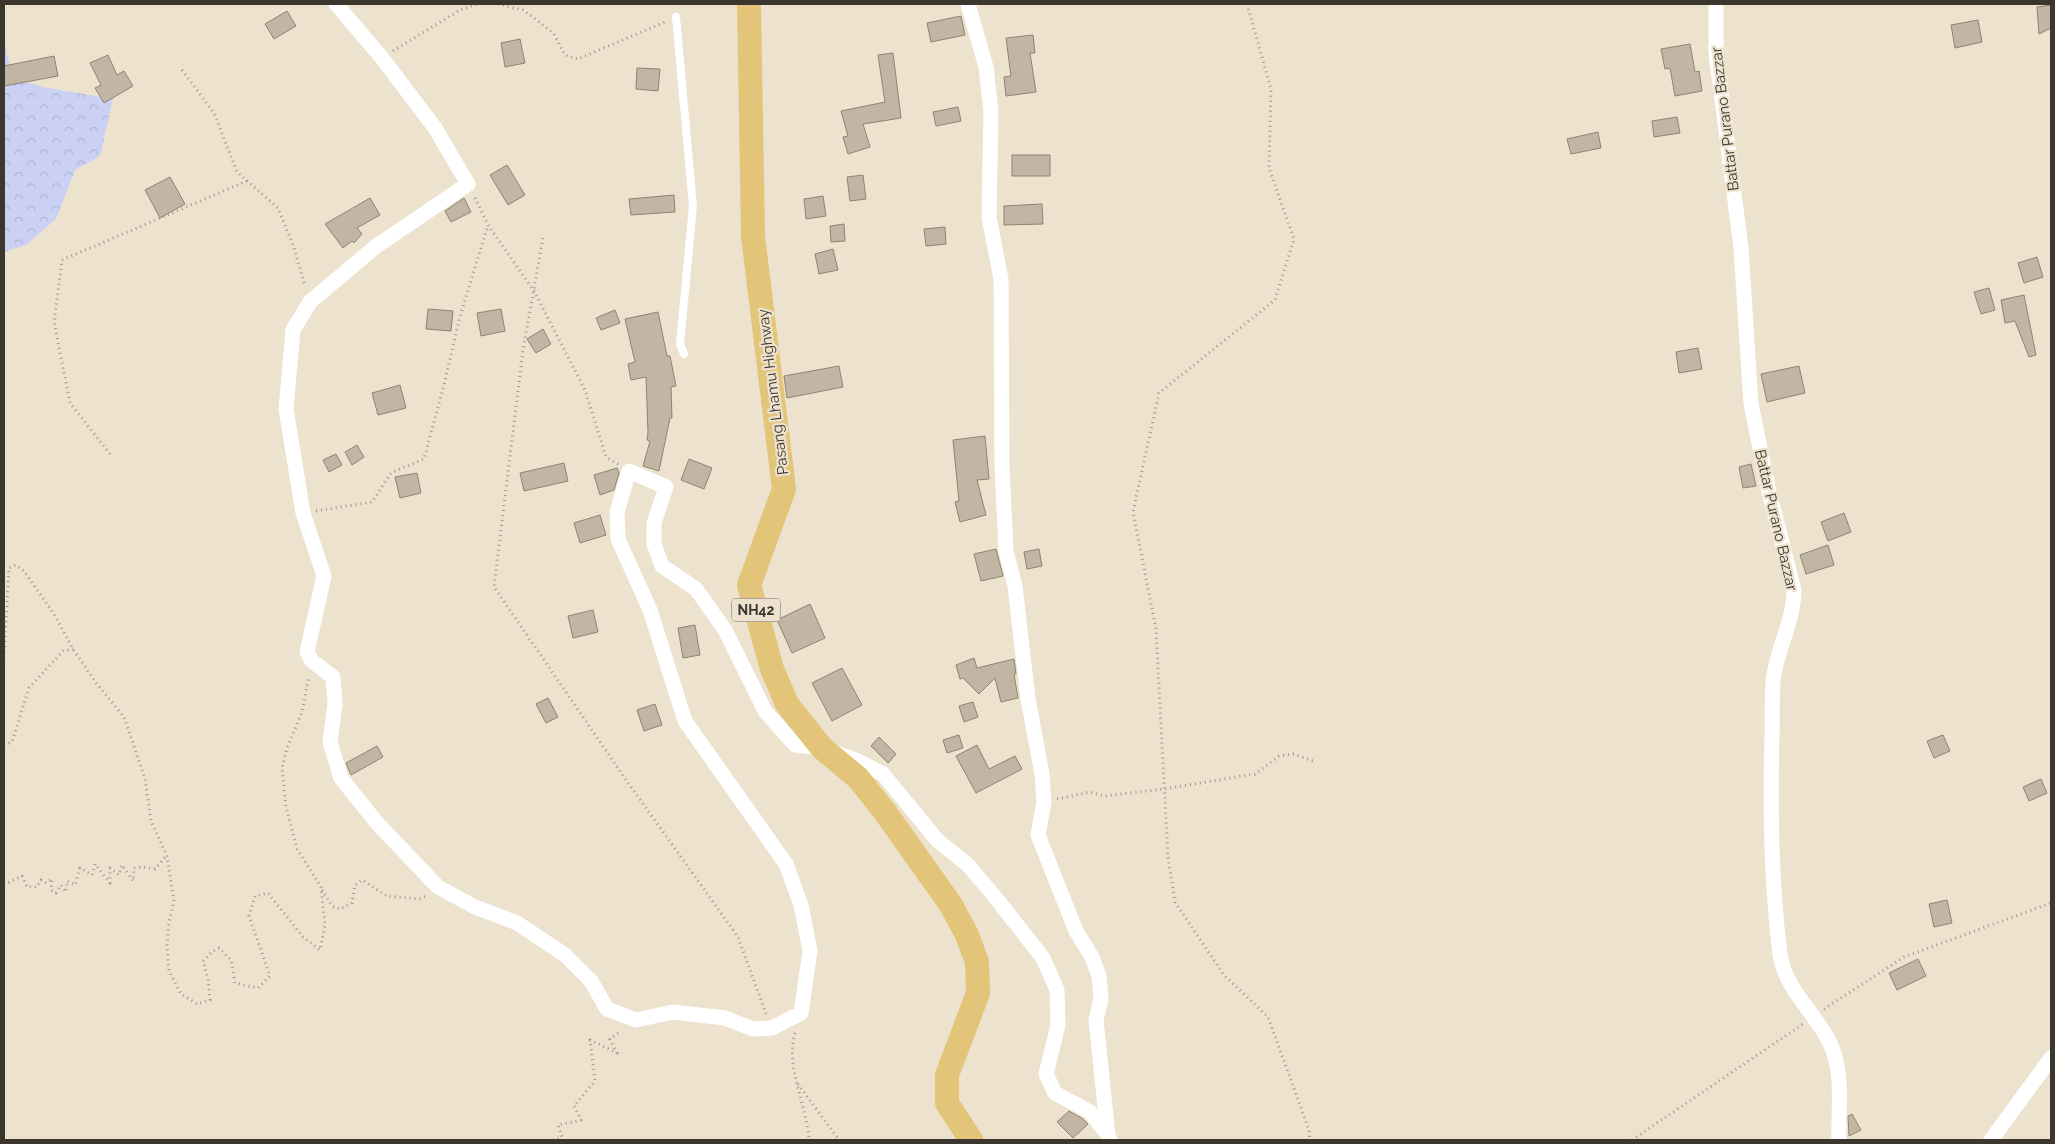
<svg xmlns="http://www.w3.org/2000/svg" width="2055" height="1144" font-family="Raleway,sans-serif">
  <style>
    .forest { fill: url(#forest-crowns) }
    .building { fill: #c0b6a3; stroke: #8d8471 }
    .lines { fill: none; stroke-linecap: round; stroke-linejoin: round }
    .path { stroke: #9f9789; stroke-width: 3; stroke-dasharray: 1 4; stroke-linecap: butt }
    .service { stroke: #fff; stroke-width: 8 }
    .minor { stroke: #fff; stroke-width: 15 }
    .primary { stroke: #e2c578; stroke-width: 24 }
    .labels { text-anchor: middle; stroke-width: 4.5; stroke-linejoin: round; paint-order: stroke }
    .shield { fill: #ece2ce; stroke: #706a5f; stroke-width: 1 }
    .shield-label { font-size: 14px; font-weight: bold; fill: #3b372f }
    .street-label { font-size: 15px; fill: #3b372f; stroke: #ece2ce }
  </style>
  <defs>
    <pattern id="forest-crowns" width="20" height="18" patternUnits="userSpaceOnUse" patternTransform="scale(1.25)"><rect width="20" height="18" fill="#cad1f5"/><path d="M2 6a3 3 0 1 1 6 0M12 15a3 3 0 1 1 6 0" fill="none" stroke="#aeb4d2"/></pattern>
  </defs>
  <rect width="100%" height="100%" fill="#ece2ce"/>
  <path class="forest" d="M4,42l9,36 30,9 70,12 -13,57 -25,14 -19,49 -30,26 -22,7z"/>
  <path class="building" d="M2051,5v23l-12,6 -2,-27z
    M287,11l9,15 -22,13 -9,-15z
    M961,16l4,19 -34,7 -4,-19z
    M1978,20l4,22 -27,6 -4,-23z
    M1033,35l2,18h-5l6,39 -30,4 -2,-19 7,-1 -5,-38z
    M520,39l5,24 -20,4 -4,-24z
    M1690,44l5,28 4,-1 3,20 -27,5 -5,-28 -5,1 -4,-20z
    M893,53l8,65 -38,6 7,23 -22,7 -5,-17 5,-1 -7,-25 44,-9 -7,-47z
    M108,55l9,20 7,-4 9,15 -29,17 -9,-15 6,-3 -11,-22z
    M54,56l4,20 -54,10v-20z
    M637,68l23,1 -2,22 -22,-2z
    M958,107l3,14 -25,5 -3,-14z
    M1677,117l3,16 -26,4 -2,-16z
    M1598,132l3,16 -30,6 -4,-15z
    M1012,155h38v21h-38z
    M507,165l18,30 -17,10 -18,-30z
    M863,175l3,24 -16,2 -3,-24z
    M170,177l15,27 -25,14 -15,-28z
    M674,195l1,17 -44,3 -2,-16z
    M823,196l3,20 -20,3 -2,-20z
    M370,198l10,17 -23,13 5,6 -8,9 -2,-2 -9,7 -18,-24z
    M464,198l7,14 -20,10 -6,-11z
    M1042,204l1,20 -39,1v-19z
    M844,224l1,17 -14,1 -1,-16z
    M945,227l1,17 -20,2 -2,-17z
    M833,249l5,21 -19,4 -4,-20z
    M2037,257l6,20 -19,6 -6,-20z
    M1989,288l6,22 -14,4 -7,-22z
    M2024,295l12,60 -7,2 -14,-36 -10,2 -4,-23z
    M428,309l25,2 -2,20 -25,-2z
    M501,309l4,22 -24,5 -4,-23z
    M615,310l5,13 -19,7 -5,-12z
    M658,312l9,44h3l6,30 -5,1 1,31h-2l-11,53 -16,-5 7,-25 -3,-1 1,-8 -2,-55 -15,3 -3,-16 7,-2 -10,-43z
    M543,329l8,15 -15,9 -9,-14z
    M1698,348l4,21 -23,4 -3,-21z
    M839,366l4,21 -56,11 -3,-22z
    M1799,366l6,27 -38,9 -6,-28z
    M400,385l6,23 -28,7 -6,-22z
    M985,436l4,43 -12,1 9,35 -26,7 -5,-20 4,-1 -6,-61z
    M357,445l7,12 -12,8 -7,-13z
    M336,454l6,11 -13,7 -6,-12z
    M689,459l23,9 -8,21 -23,-9z
    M564,463l4,18 -44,10 -4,-18z
    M1751,464l5,22 -13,2 -4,-21z
    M617,468l2,5 -5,17 -14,5 -6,-20z
    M417,473l4,20 -21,5 -5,-21z
    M1844,513l7,19 -23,9 -7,-19z
    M600,515l6,20 -26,8 -6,-20z
    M1828,545l6,20 -28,9 -6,-19z
    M996,549l7,27 -22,5 -7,-27z
    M1039,549l3,17 -15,3 -3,-17z
    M810,604l15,34 -33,15 -15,-33z
    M593,610l5,22 -25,6 -5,-22z
    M695,625l5,30 -17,3 -5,-30z
    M974,658l3,10 37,-9 2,15h-2l4,24 -17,4 -6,-24 -16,16 -16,-16 -3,1 -4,-14z
    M842,668l20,37 -30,16 -20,-38z
    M548,698l10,19 -12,6 -10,-19z
    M973,702l5,15 -14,5 -5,-16z
    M655,704l7,21 -18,6 -7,-21z
    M959,735l4,13 -16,5 -4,-13z
    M1943,735l7,16 -16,7 -7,-17z
    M879,737l17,17 -8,9 -17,-17z
    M977,745l12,24 26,-13 7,13 -46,24 -20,-37z
    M377,746l6,11 -32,18 -5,-12z
    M2041,779l6,14 -18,8 -6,-14z
    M1947,900l5,23 -18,4 -5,-23z
    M1918,959l8,17 -29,14 -8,-17z
    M1069,1111l14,8 5,5 -15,14 -16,-16z
    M1852,1114l9,16 -12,6 -1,-20z"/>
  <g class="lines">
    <path class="path" d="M498,4l25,6 15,11 16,13 11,21 13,4 87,-37
      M1247,4l24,85 -2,79 25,71 -19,61 -116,93 -26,119 23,117 12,229 7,44 49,73 44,42 41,113 1,10
      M393,51l67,-41 18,-6
      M182,70l32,43 23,59 41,36 15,37 12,41
      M475,198l13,27 46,66 51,99 21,67 12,7
      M543,238l-20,112 -29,237 130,190 114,160 28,77
      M110,454l-40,-51 -16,-81 8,-62 185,-79
      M316,511l56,-9 19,-29 33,-14 20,-74 15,-65 29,-95
      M4,657l5,-89 7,-3 8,6 30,43 19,35 23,34 28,34 21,62 6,42 16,35 7,45 -5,21 -2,24 2,25 12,23 16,10 13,-4 -2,-21 -5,-18 10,-10 6,-3 12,12 4,23 23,5 12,-12 -21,-60 6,-20 13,-3 35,44 17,13 5,-25 -4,-38 -24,-38 -11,-42 -4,-39 5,-20 15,-36 7,-36
      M4,745l8,-3 17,-54 34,-37 10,-2
      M1057,799l33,-7 14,4 60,-7 91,-15 24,-18 14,-2 23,8
      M4,885l18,-9 5,11h10l4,-7 5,3 6,-4 -1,11 5,3 5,-8 5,7 1,-11 8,4 5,-17 12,7 3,-11 15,19v-15l9,7 3,-10 11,16 1,-13 9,-1 12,2 11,-13
      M322,890l10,16 8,3 12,-6 3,-18 7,-5 25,16 32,3 7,-3
      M1824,1009l80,-52 147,-54
      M795,1033c-10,35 12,72 14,107
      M798,1084l41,56
      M553,1140l9,-3 -4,-12 23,-5 -7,-14 21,-25 -5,-41 27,13 -7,-14 11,-8
      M1632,1140l171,-116"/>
    <path class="service" d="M676,17l17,189 -13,138 4,10"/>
    <path class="minor" d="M336,4l46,54 53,70 33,56 -93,63 -65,55 -17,28 -7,79 17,104 21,63 -17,76 5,9 21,16 2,27 -5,38 11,36 36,45 61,64 37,20 42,16 48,32 26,26 16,28 29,11 37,-8 52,6 28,11 19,-1 29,-15 9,-62 -9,-46 -15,-41 -101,-143 -35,-111 -32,-71 -1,-27 12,-41 37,16 -12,36v21l8,22 34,23 29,41 40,81 30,34 27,3 34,12 27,14 54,66 31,25 27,32 48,61 14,32 1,35 -12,49 9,19 35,19 18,23 2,5
      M968,4l18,63 5,44 -2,106 12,62 1,188 4,84 9,35 13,113 14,75 2,28 -6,33 38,96 16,26 7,19 2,23 -5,21 12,115
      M1716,4v49l25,195 10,156 18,88 25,98c0,29 -15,55 -20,84 -3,19 -1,41 -2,61 -2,72 -1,147 8,219 5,36 35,58 50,89 14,30 8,65 9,97
      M1991,1140l60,-82"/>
    <path class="primary" d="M749,4l4,232 31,253 -35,96 23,84 15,35 35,44 36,30 27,34 66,93 16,30 10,27 1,31 -31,82v28l24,37"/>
  </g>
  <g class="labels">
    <rect class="shield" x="732" y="598.5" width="48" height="23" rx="4"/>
    <g class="shield-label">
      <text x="756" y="615">NH42</text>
    </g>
    <g class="street-label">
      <text transform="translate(1725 119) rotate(-97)" y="5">Battar Purano Bazzar</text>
      <text transform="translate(773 392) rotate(-97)" y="5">Pasang Lhamu Highway</text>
      <text transform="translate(1776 520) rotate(77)" y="5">Battar Purano Bazzar</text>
    </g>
  </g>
  <rect width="2055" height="1144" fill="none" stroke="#3b372f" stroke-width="10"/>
</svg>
